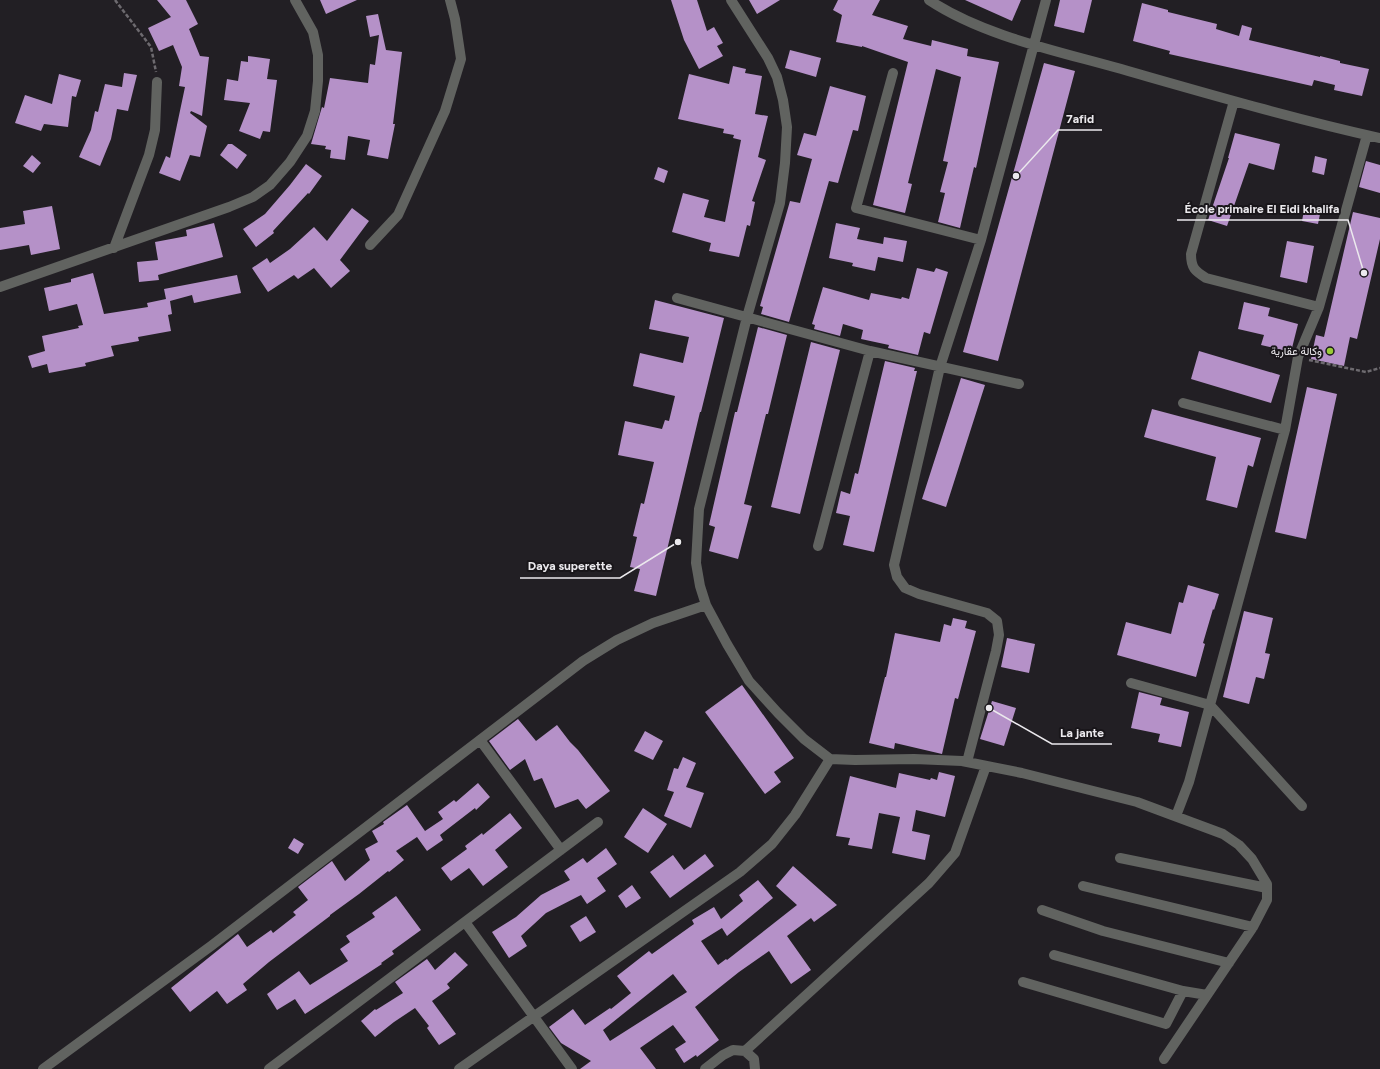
<svg xmlns="http://www.w3.org/2000/svg" width="1380" height="1069" font-family="Figtree,Vazirmatn,sans-serif">
  <style>
    .building { fill: #b591c8; fill-rule: evenodd }
    .lines { fill: none; stroke-linecap: round; stroke-linejoin: round }
    .path { stroke: #6d6a6f; stroke-width: 2.5; stroke-dasharray: 4 2; stroke-linecap: butt }
    .minor { stroke: #616360; stroke-width: 10 }
    .poi-dot { fill: #99cb36; stroke: #19161a; stroke-width: 1.5 }
    .labels { text-anchor: middle; stroke-width: 4; stroke-linejoin: round; paint-order: stroke }
    .poi-label { font-size: 11px; fill: #ebe9ed; stroke: #19161a; text-anchor: end }
    .leader { fill: none; stroke: #ebe9ed; stroke-width: 1.5 }
    .callout-dot { fill: #ebe9ed; stroke: #19161a; stroke-width: 1.5 }
    .callout-label { font-size: 12px; text-anchor: middle; font-weight: bold; fill: #ebe9ed; stroke: #19161a; stroke-width: 4; stroke-linejoin: round; paint-order: stroke }
  </style>
  <rect width="100%" height="100%" fill="#221f24"/>
  <path class="building" d="M157,0h29l12,24 -9,5 11,27 9,1 -7,59 -11,-5 -1,2 17,13 -7,31 -10,-2 -10,26 -21,-8 7,-17 4,2 15,-71 -6,-1 3,-19 -9,-22 -14,6 -11,-23 23,-11z
    M320,0h37l-31,14z
    M671,0h26l10,31 7,-4 9,16 -6,3 6,10 -24,13 -15,-29z
    M749,0h31l-23,14z
    M838,0h42l-8,15 36,11 -5,13 28,7 1,-6 36,9 -1,7 32,6 -23,106 -2,-1 -14,61 -22,-6 7,-29 -5,-1 8,-30 -5,-1 18,-84 -25,-8 -28,114 4,1 -7,29 -32,-8 35,-143 -46,-16v1l-26,-5 6,-27 -9,-5z
    M965,0h56l-9,21z
    M1060,0h32l-8,33 -30,-7z
    M1142,3l26,7v2l49,12 -1,5 23,7 3,-11 10,3 -3,12 71,17v-1l20,5v2l29,6 -7,27 -28,-6 1,-5 -21,-5 -2,6 -143,-32 1,-3 -37,-10z
    M378,14l8,36 16,2 -9,72h2l-7,35 -21,-4 3,-15 -22,-4 -3,24 -15,-2 1,-8 -6,-1 1,-3 -15,-2 11,-37 2,1 6,-30 38,5 2,-19 5,1 4,-30 -9,2 -4,-21z
    M790,50l31,8 -5,19 -31,-9z
    M248,56l22,3 -3,20 10,1 -7,52 -7,-1 -3,8 -21,-8 11,-28 -26,-3 3,-21 11,2 3,-20 7,1z
    M1044,63l31,8 -77,290 -35,-9z
    M733,66l13,3 -1,4 17,3 -7,38 13,2 -10,41 8,3 -14,41 3,1 -5,24 -3,-1 -8,32 -30,-6 2,-8 -39,-11 11,-39 26,7 -5,17 21,5 16,-82 -8,-2 1,-3 -11,-2 1,-4 -46,-10 11,-45 40,10z
    M124,73l13,2 -9,36 -11,-2 -6,30 -11,27 -21,-9 12,-27 4,-19 3,1 7,-28 17,3z
    M59,74l22,6 -5,17 -4,-1 -4,31 -24,-3 -3,7 -26,-8 10,-28 27,9z
    M830,86l36,10 -8,35 -5,-1 -15,53 -9,-2 -40,141 -28,-8 2,-7 -3,-1 30,-105 10,2 12,-44 -15,-4 7,-22 12,3z
    M1235,133l45,11 -6,26 -25,-7 -22,63 -19,-6 21,-62h-1z
    M228,144h4l15,11 -10,14 -17,-14z
    M32,155l9,8 -8,10 -10,-7z
    M1315,156l12,3 -3,16 -12,-3z
    M1366,161l14,4v28l-21,-6z
    M306,164l16,12 -13,18 -1,-1 -35,38 1,2 -18,14 -13,-18 22,-15 25,-29z
    M658,167l10,4 -4,12 -10,-4z
    M1305,205l16,4 -3,15 -16,-3z
    M52,206l8,43 -29,6 -2,-10 -29,5v-22l25,-4 -2,-13z
    M352,208l17,13 -29,39 10,11 -19,17 -17,-20 -16,11 -4,-4 -26,17 -16,-24 15,-10 3,5 20,-14 24,-22 13,14z
    M1353,212l27,6v21l-23,100 -7,-2 -6,29 -33,-7 5,-24 8,2z
    M214,223l9,34 -65,18 1,5 -20,2 -2,-20 21,-2 -3,-18 32,-6 -1,-6z
    M836,223l24,5 -3,11 26,5 1,-7 23,4 -4,21 -25,-5 -3,14 -23,-5 1,-3 -24,-5z
    M1287,241l27,5 -7,37 -27,-6z
    M917,268l17,4 2,-4 12,4 -18,62 -6,-2 -6,23 -30,-7 1,-3 -28,-6 2,-9 -20,-6 -3,12 -26,-7 1,-4 -3,-1 11,-37 46,13 2,-7 30,6 1,-2 7,2z
    M93,273l11,41 44,-7 -1,-4 19,-4 -2,-10 73,-14 4,18 -47,10 -2,-8 -22,6 2,13 -4,1 3,16 -33,6 1,4 -28,5 3,10 -29,7 1,3 -37,7 -2,-9 -15,4 -4,-12 17,-5 -3,-15 37,-8 -1,-2 5,-1 -6,-21 -28,7 -5,-23 27,-6v-3z
    M655,300l69,18 -23,94h-1l-44,184 -22,-5 6,-22 -10,-2 7,-30 -4,-1 8,-33 3,1 10,-42 -36,-7 7,-34 37,8 3,-9 4,1 6,-25 -42,-10 7,-33 43,10 6,-26 -40,-8z
    M1244,302l26,6 -2,8 30,8 -7,28 -30,-7 3,-10 -26,-6z
    M758,327l29,8 -19,79h-2l-22,90 8,2 -14,53 -29,-8 6,-24 -6,-2 26,-113h2z
    M811,342l29,8 -40,164 -29,-7z
    M1199,351l81,24 -9,28 -80,-24z
    M885,361l30,7 -1,3h3l-43,181 -31,-7 7,-29 -14,-3 5,-22 9,3 5,-21 3,1z
    M961,378l24,7 -39,122 -24,-8z
    M1307,387l30,7 -31,145 -31,-7z
    M1152,409l109,29 -8,29 -5,-2 -11,43 -31,-8 10,-43 -72,-20z
    M1188,585l31,9 -5,16 -1,-1 -10,34 2,1 -9,33 -79,-22 9,-33 45,12 8,-32 4,1z
    M1244,611l29,7 -8,35 5,1 -6,25 -8,-2 -7,27 -26,-7z
    M953,618l14,3 -2,7 11,3 -18,68 -3,-1 -13,56 -47,-11 -1,6 -25,-6 16,-66h1l9,-44 45,9 4,-18 7,2z
    M1007,638l28,6 -6,29 -28,-6z
    M742,685l52,73 -20,14 7,10 -16,12 -60,-82z
    M1139,692l23,6 -2,7 29,7 -8,35 -23,-5 2,-8 -29,-6z
    M992,701l24,7 -12,38 -24,-7z
    M518,719l18,22 21,-16 13,17 8,8 32,41 -24,18 -8,-10 -23,9 -13,-30 -8,3 -9,-22 -15,11 -21,-29z
    M645,731l18,10 -10,19 -19,-9z
    M683,757l13,6 -10,24 18,6 -13,35 -27,-12 10,-24 -7,-2 7,-22 4,1z
    M939,772l16,4 -10,41 -29,-7 -4,21 18,4 -5,25 -33,-7 8,-36 -21,-4 -7,36 -24,-4 2,-7 -14,-2 14,-60 46,12 3,-15 31,7 1,-2 6,2z
    M478,783l12,14 -14,13 -1,-2 -35,27 3,5 -16,11 -10,-14 -21,14 8,9 -15,12 -1,-1 -29,23 -29,21v1l-61,46 -26,22 4,6 -20,14 -10,-13 -27,21 -19,-24 67,-54 9,13 24,-17 2,3 23,-18 -3,-3 15,-12 -10,-13 34,-26 13,20 25,-21 -5,-11 13,-7 -6,-11 12,-7 -1,-2 24,-17 18,26 18,-12 -5,-7 16,-12 2,2z
    M643,808l24,16 -19,29 -24,-16z
    M510,813l12,15 -27,22 13,17 -25,19 -14,-18 -18,13 -10,-13 26,-19 -2,-3 17,-13 1,2z
    M294,838l10,6 -6,10 -10,-6z
    M606,848l11,16 -20,14 9,13 -19,13 -6,-9 -35,18 -25,23 6,10 -18,12 -17,-26 24,-15 25,-22 29,-15 -6,-9 19,-13 4,5z
    M705,854l9,12 -44,32 -20,-26 23,-17 11,15z
    M793,866l44,39 -23,17 -3,-4 -24,18 24,34 -20,14 -22,-33 -30,21 -44,35 24,33 -22,17 -1,-2 -12,8 -9,-14 11,-7 -13,-17 -33,23 16,21h-76l11,-8 -30,-18 -12,-16 24,-18 12,16 25,-17 1,1 20,-16 -14,-17 32,-25 3,3 42,-30 -2,-4 22,-13 7,12 22,-18 -4,-6 19,-15 15,18 -46,38 -5,-8 -21,13 17,24 8,-6 1,1 70,-55 -21,-19zM673,974l14,18 -77,49 -7,-11z
    M632,885l9,13 -15,10 -8,-12z
    M396,896l25,34 -29,21 2,3 -13,9 1,1 -77,50 -10,-15 -18,11 -10,-16 32,-23 11,14 38,-24 -8,-12 10,-7 -4,-6 29,-19 -3,-4z
    M586,916l10,16 -16,10 -10,-16z
    M455,952l13,13 -21,19 3,4 -18,13 24,33 -17,11 -12,-17 2,-2 -14,-18 -21,14 -19,15 -14,-16 14,-12 1,1 27,-17 -8,-11 32,-23 8,11z"/>
  <g class="lines">
    <path class="path" d="M115,0l36,47 5,25
      M1309,360l57,12 14,-4"/>
    <path class="minor" d="M731,0l37,58 9,19 6,23 4,27 -2,36 -5,40 -33,114 -48,192 -3,54 4,23 6,19 21,39 22,37 29,32 26,26 26,20 25,1 59,-1 48,2 60,12 115,29 86,32 16,11 13,14 15,25v16l-14,27 -89,132
      M929,0c53,35 124,50 185,67 88,25 176,51 266,71
      M893,73l-37,135 125,32
      M1234,101l-43,153c0,14 4,17 15,24l113,29
      M370,245l28,-30 47,-104 16,-52 -6,-40 -5,-19
      M114,248l35,-93 6,-25 2,-48
      M0,287l229,-80 24,-10 17,-12 20,-23 17,-26 8,-25 3,-30v-26l-5,-23 -18,-32
      M677,298l193,53 149,33
      M1183,403l102,27
      M818,546l52,-195
      M1131,683l79,22 92,101
      M480,740l81,110
      M967,762l29,-111 3,-16 -2,-14 -10,-8 -68,-19 -14,-6 -8,-11 -3,-12 46,-198 41,-127 65,-240
      M1176,816l13,-34 96,-352 13,-73 21,-50 48,-172
      M1120,858l147,30
      M1083,886l170,41
      M1042,910l61,21 126,32
      M465,922l107,147
      M1054,955l129,36 24,4
      M1023,982l143,42 17,-33
      M745,1051l184,-168 26,-30 31,-87
      M43,1069l168,-123 372,-285 34,-21 36,-17 53,-18
      M269,1069l329,-247
      M459,1069l281,-197 32,-28 23,-29 35,-56
      M705,1069l18,-14 10,-5 12,1 9,8 1,10"/>
  </g>
  <circle class="poi-dot" cx="1330" cy="351" r="4"/>
  <g class="labels">
    <g class="poi-label">
      <text x="1322" y="355">وكالة عقارية</text>
    </g>
  </g>
  <path class="leader" d="M1016 176L1058 130H1102M1364 273L1348 220H1177M678 542L620 578H520M989 708L1052 744H1112"/>
  <g class="callout-dot">
    <circle cx="1016" cy="176" r="4"/>
    <circle cx="1364" cy="273" r="4"/>
    <circle cx="678" cy="542" r="4"/>
    <circle cx="989" cy="708" r="4"/>
  </g>
  <g class="callout-label">
    <text x="1080" y="123">7afid</text>
    <text x="1262" y="213">École primaire El Eidi khalifa</text>
    <text x="570" y="570">Daya superette</text>
    <text x="1082" y="737">La jante</text>
  </g>
</svg>
